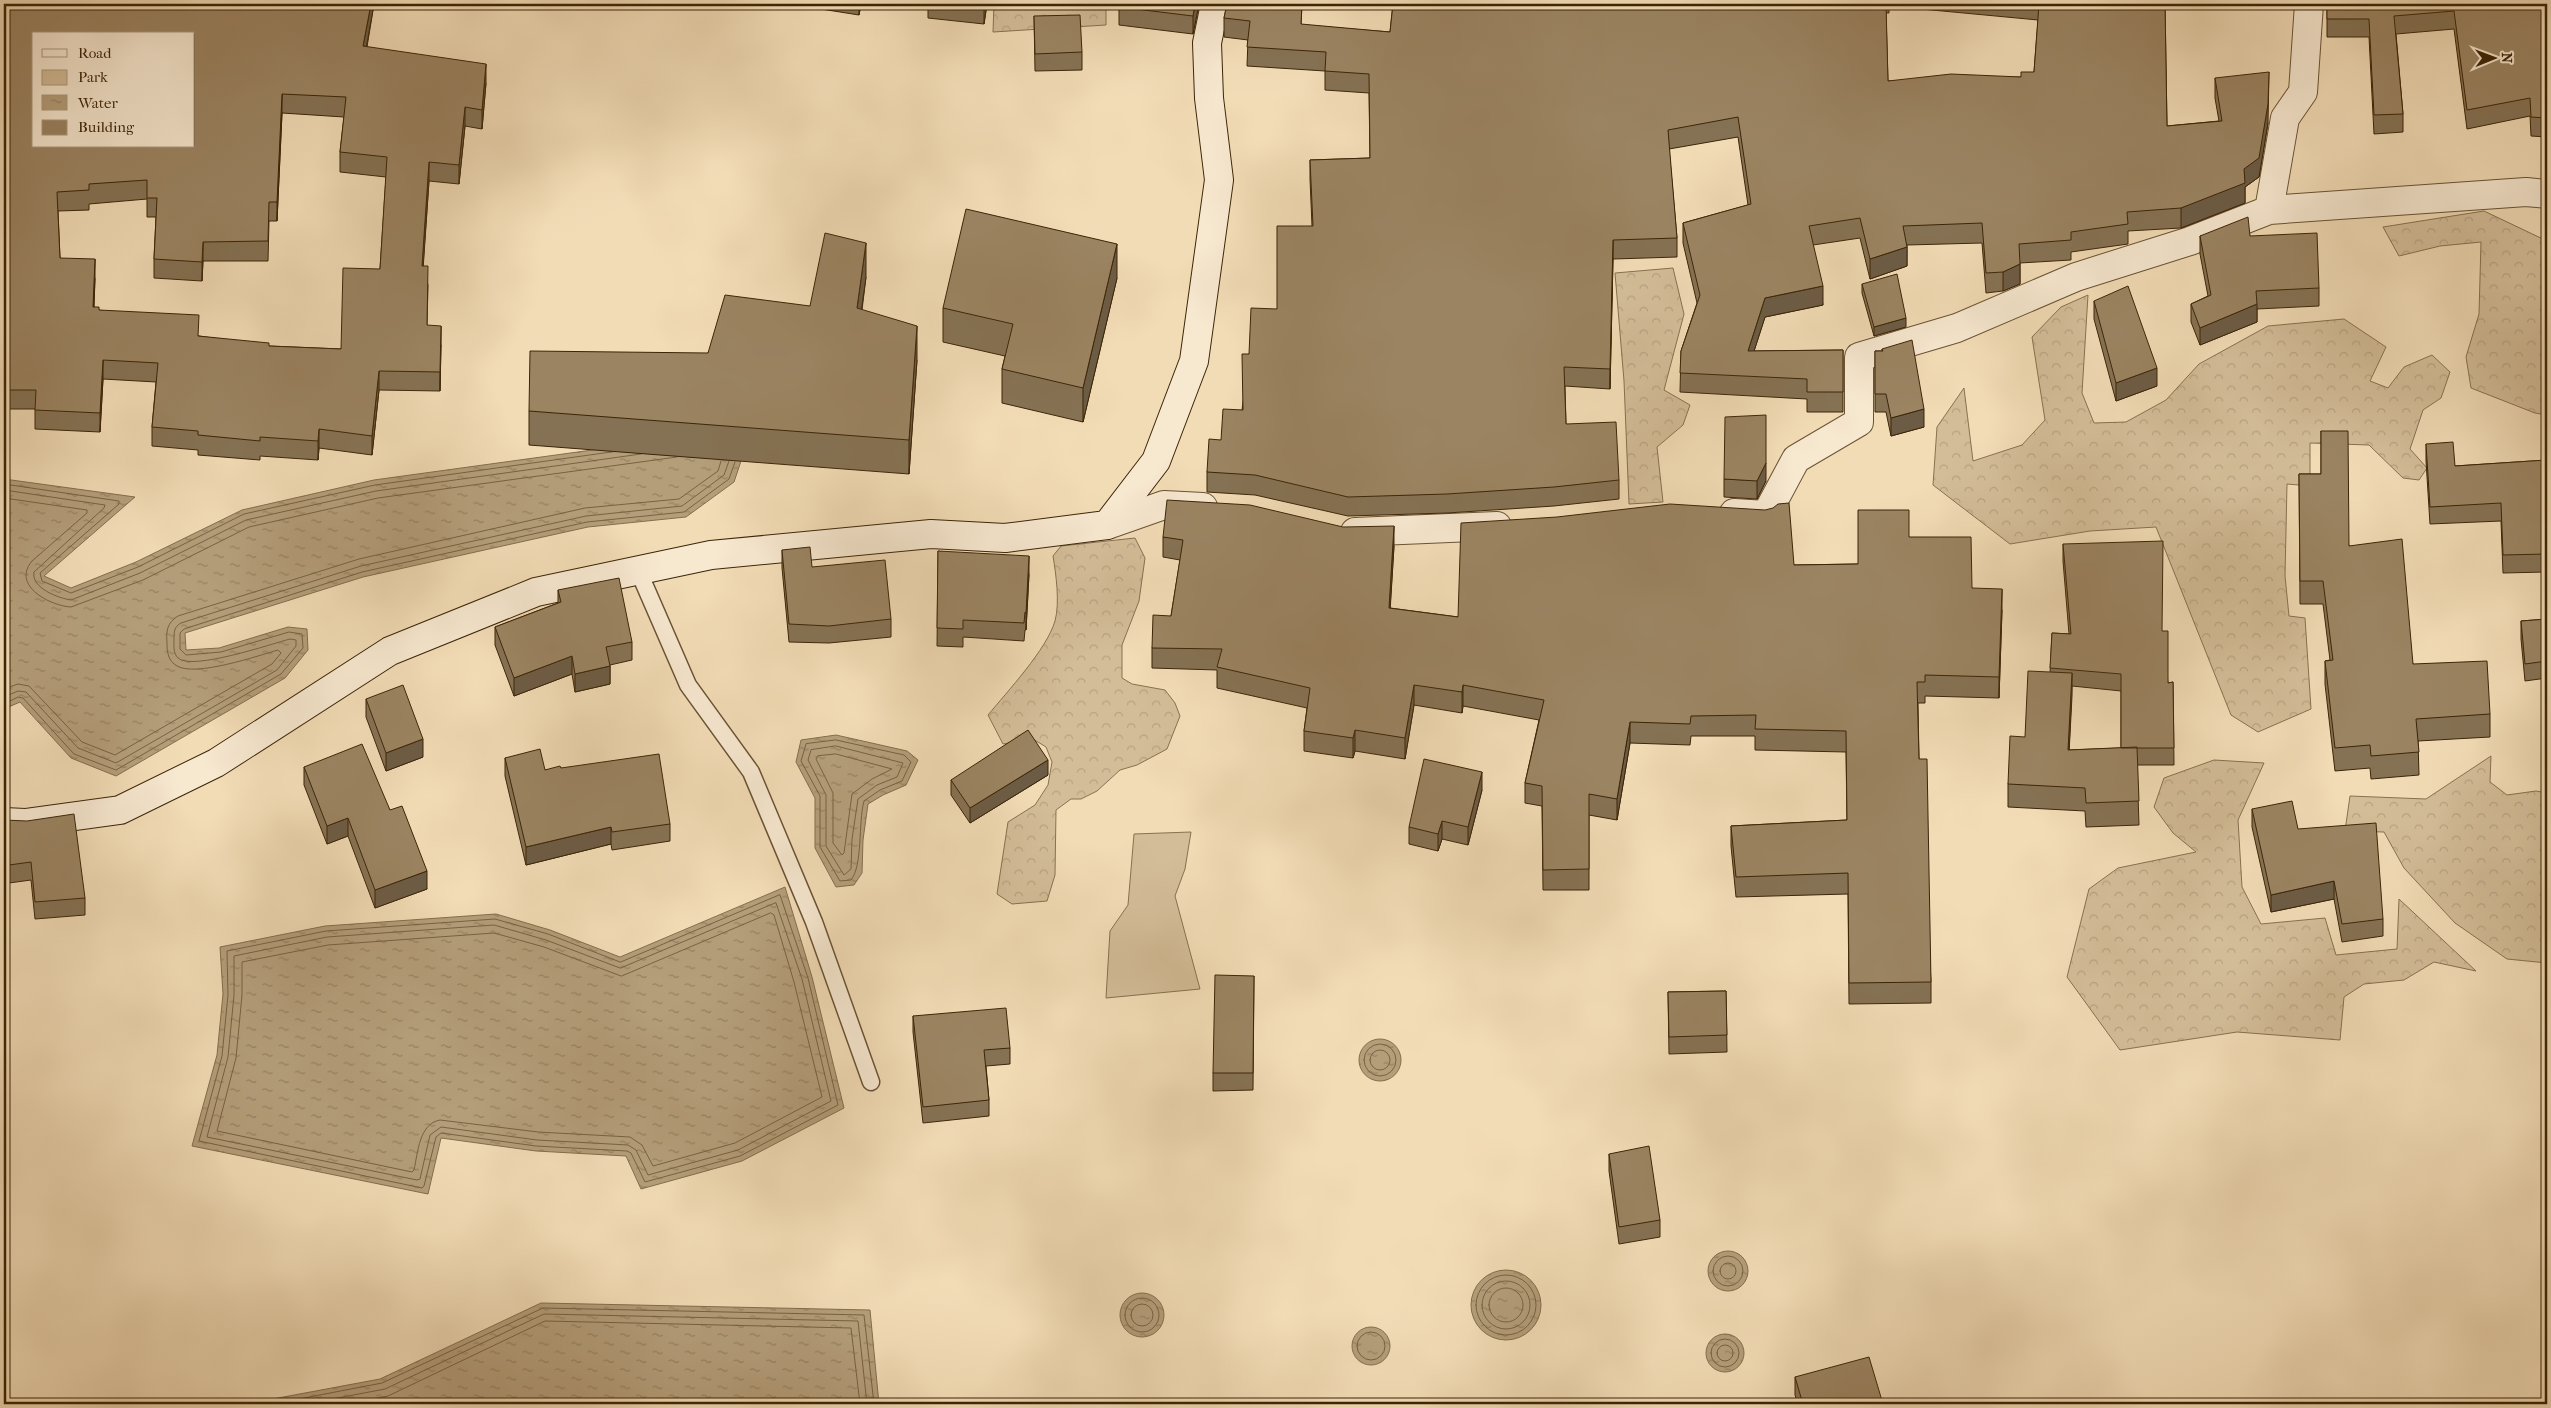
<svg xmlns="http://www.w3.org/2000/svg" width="2551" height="1408" font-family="'IM FELL French Canon',serif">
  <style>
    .green { fill: #d3bd98; stroke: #887150 }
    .forest { fill: url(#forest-crowns); stroke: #887150 }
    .water { fill: url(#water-ripples); stroke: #846e4c }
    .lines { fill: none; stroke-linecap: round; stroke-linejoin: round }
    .shore { stroke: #786240; stroke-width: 1 }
    .lane-casing { stroke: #6a5333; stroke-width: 19 }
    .street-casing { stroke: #6a5333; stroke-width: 30 }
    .secondary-casing { stroke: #3c2507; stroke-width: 30 }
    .lane { stroke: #f7e8d0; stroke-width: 16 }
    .street { stroke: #f7e8d0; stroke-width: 28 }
    .secondary { stroke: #f7e8d0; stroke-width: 28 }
    .wall { fill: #857254; stroke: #3c2507; fill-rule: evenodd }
    .shaded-wall { fill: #6c5c45; stroke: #3c2507 }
    .building { fill: #9b8462; stroke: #3c2507; fill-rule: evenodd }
  </style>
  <defs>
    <pattern id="forest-crowns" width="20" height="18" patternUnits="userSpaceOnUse" patternTransform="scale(1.25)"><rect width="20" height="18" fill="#d3bd98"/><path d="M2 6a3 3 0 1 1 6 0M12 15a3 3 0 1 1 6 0" fill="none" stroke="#b6a282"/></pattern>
    <pattern id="water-ripples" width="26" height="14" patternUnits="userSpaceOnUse" patternTransform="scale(1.25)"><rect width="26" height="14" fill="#b49e7a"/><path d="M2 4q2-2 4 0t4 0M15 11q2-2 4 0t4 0" fill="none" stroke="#948162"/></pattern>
  </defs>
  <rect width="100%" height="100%" fill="#f2dcb6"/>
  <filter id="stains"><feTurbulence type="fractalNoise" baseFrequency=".004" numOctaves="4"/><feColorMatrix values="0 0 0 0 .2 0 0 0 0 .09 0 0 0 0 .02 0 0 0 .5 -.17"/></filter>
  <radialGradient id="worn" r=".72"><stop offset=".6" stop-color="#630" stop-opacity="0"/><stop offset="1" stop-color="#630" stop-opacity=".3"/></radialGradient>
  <path class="green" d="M1191,832l-6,37 -10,27 25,93 -94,9 4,-67 18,-26 6,-71z"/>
  <path class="forest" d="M994,4h112v21l-113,7z
    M2484,211l63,30v174l-12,-2 -64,-25 -5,-31 13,-43 2,-72 -41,4 -41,10 -16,-29z
    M1673,268l11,46 -20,76 26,15 -7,20 -26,22 6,55 -34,2 -5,-123 -9,-108z
    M2088,295l-6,98 12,30 32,-1 40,-22 33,-36 69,-38 76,-7 42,28 -16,34 18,7 16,-21 28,-12 18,17 -9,26 -18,12 -13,39 17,19 -8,12 -16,-2 -34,-33 -59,-2v43l-23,-2 -2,92 4,40 16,2 6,91 -53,23 -27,-17 -75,-188 -66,4 -80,13 -77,-59 4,-58 27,-39 9,73 49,-16 23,-25 -13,-83 29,-30z
    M1135,538l10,20 -6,43 -17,44v33l10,6 33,6 10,13 5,13 -13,33 -30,16 -17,5 -23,21 -16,8h-10l-15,11 -1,65 -8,26 -35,3 -15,-10 11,-72 27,-17 13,-20 4,-23 -6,-15 -13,-8 -30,5 -15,-29c19,-23 59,-66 67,-94 5,-18 1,-47 -2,-65l8,-10z
    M2491,756l-1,26 17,13 29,-4 11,2v64l-2,6 2,1v99l-40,-4 -52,-36 -51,-55 -20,-36 -39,-1 5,-35 76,3z
    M2214,760l50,3 -26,57 4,67 19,37 64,-6 11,37 61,-6 2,-50 77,72 -42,-9 -30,18 -40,4 -20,13 -4,43 -103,-8 -117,18 -53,-73 22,-88 29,-21 78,-16 -23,-19 -19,-26 10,-29z"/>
  <path class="water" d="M716,433l28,19 -10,30 -48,35 -98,10 -225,50 -178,56 1,17 33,-2 69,-21 19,2 1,21 -23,28 -169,98 -45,-18 -51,-56 -16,7v-230l131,18 -91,79 27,12 65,-26 106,-52 132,-30z
    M836,735l71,16 11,9 -12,25 -23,10 -15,9 -5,36 -1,33 -8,12 -18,2 -21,-39v-50l-19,-36 5,-22z
    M785,887l27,90 32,131 -102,53 -101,28 -15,-33 -90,-5 -95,-13 -13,56 -236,-48 25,-91 6,-61 -3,-47 105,-21 171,-12 54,16 70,27z
    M1359 1060a21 21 0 1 1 42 0a21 21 0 1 1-42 0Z
    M1708 1271a20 20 0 1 1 40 0a20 20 0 1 1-40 0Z
    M1471 1305a35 35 0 1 1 70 0a35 35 0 1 1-70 0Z
    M1120 1315a22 22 0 1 1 44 0a22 22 0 1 1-44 0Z
    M541,1303l329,7 9,94h-633l134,-25z
    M1352 1346a19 19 0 1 1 38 0a19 19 0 1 1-38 0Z
    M1706 1353a19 19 0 1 1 38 0a19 19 0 1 1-38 0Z"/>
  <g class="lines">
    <path class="shore" d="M4,484l115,17v3l-79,69 2,8 29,12 67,-26 106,-53 131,-29 236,-33
      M4,490l101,15 -1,3 -70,64c-3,16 24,26 37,28l69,-27 106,-53 130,-29 265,-37
      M4,498l83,12v3l-55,48c-21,25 19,45 39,46l72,-27 106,-53 129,-29 299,-41
      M4,689l14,-5 11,2 53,56 33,13 157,-91 9,-11 -3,-3c-21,6 -82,27 -101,16 -9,-5 -10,-14 -10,-23 -1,-12 0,-20 11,-27l181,-57 226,-51 94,-9 39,-28 3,-10
      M4,697l14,-6 8,1 52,56 38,15 161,-93 19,-24v-6l-6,-1c-19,5 -98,32 -112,19 -5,-5 -4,-12 -4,-19 0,-7 0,-12 7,-16l180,-57 225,-50 96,-10 42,-31 5,-14
      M4,704l14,-7 5,1 51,56 42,16 165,-96 22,-26 -1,-14 -13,-2 -68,20 -35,3 -6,-6v-16l4,-4 178,-57 225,-50 97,-10 45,-33 6,-17
      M836,740l68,15 7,7 -9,19 -22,9 -16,11c-6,22 -1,64 -13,79l-11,1 -20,-34v-51l-19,-35 5,-17z
      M836,746l67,17 -6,14 -20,8 -19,14 -6,40 -1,30 -7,6 -18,-29v-51l-18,-35 3,-10z
      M836,754l56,15 -20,10 -20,15 -8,59 -2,2 -9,-12v-50l-17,-34 2,-3z
      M780,895l28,83 30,127 -98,51 -95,26 -14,-29 -4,-2 -91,-5 -95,-13 -5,4 -12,49 -2,2 -223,-47 23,-85 6,-61 -1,-44 99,-20 169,-12 53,15 72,28z
      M776,903l26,76 29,122 -93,49 -90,25 -12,-25 -8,-5 -91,-5 -96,-13 -11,8 -10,44 -3,1 -210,-43 21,-80 6,-62v-39l93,-19 167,-12 52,15 74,28z
      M771,913l3,2 20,67 28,115 -87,46 -82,23 -11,-21 -12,-8 -92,-5 -98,-12c-21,4 -22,32 -26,50l-2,2 -195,-41 19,-73 6,-63v-33l86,-17 166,-12 50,14 77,29z
      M1364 1060a16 16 0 1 1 32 0a16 16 0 1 1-32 0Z
      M1370 1060a10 10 0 1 1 20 0a10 10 0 1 1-20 0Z
      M1713 1271a15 15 0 1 1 30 0a15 15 0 1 1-30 0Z
      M1720 1271a8 8 0 1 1 16 0a8 8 0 1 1-16 0Z
      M1476 1305a30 30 0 1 1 60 0a30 30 0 1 1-60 0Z
      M1482 1305a24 24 0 1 1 48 0a24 24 0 1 1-48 0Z
      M1489 1305a17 17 0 1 1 34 0a17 17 0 1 1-34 0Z
      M1125 1315a17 17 0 1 1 34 0a17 17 0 1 1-34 0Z
      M1131 1315a11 11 0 1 1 22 0a11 11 0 1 1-22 0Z
      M1357 1346a14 14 0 1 1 28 0a14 14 0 1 1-28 0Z
      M1711 1353a14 14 0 1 1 28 0a14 14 0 1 1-28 0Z
      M1717 1353a8 8 0 1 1 16 0a8 8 0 1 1-16 0Z
      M273,1404l109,-21 161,-75 321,7 10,89
      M306,1404l79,-15 159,-75 314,7 9,83
      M346,1404l42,-8 157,-75 306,7 9,76"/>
    <g class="lane-casing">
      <path id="lane" d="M638,570l50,115 63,87 63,150 57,160"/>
    </g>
    <g class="street-casing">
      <path id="street" d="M2269,210l257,-18 21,2
        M1734,513l32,2 30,-56 63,-37v-65l98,-29 119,-51 114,-36 79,-31 16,-92 18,-26 6,-88
        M1107,525l57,-20 39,2
        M1355,532l142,-6"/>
    </g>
    <g class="secondary-casing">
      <path id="secondary" d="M4,822l21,1 95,-13 96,-47 174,-112 146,-59 175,-37 220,-21 74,4 102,-13 49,-64 38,-100 25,-181 -10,-82 -2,-55 8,-39"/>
    </g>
    <use href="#lane" class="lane"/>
    <use href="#street" class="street"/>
    <use href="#secondary" class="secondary"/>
  </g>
  <path class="wall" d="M4,4h370l-7,43 119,36 -4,46 -17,-3 -6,58 -30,-3 -6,85 5,19 -1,40 14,20 -1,46 -61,-1 -7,65 -53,-7 -1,12 -58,-4v4l-62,-5v-5l-46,-4v-19l4,-45 -53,-3 -3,53 -65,-3v-20h-31zM282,113l62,4 -4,35v20l46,5 -6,92 -39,80 -72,-3 -70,-10 -100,-26 -5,-3 1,-29 -35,-20 -2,-47 31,-1v-6l58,-5v18h9l-2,42v19l48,3 1,-20h65l1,-40h8z
    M802,4h59l-2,11 -57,-9z
    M928,4h59l-3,20 -56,-6z
    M1119,4h80l-6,30 -74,-9z
    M1227,4h75l-1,21 89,7 3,-28h772l2,122 52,-5 -4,-23v-20l53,45 -9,54 -14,10v16l-64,25 -53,3v13l-57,8v8l-51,3v21l-17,7 -17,2 -4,-50 -75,2v21l-37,13 -10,-41 -47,7 10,60 -58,12 -11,34 89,-1v62h-36v-13l-127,-7 1,-41 16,-48 -14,-60v-20l65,-18 -10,-68 -69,12 8,89v19l-64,2 -3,130 -45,-3 1,38 53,56v19l-65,7 -107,7 -99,3 -93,-21 -48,-3v-20l14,-32 21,-30 7,-56 28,-45 35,-83 -2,-47v-19l60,-2 -1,-65 -44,-3v-19l-78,-5 1,-26 -24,-3v-19zM1889,6l149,14 -4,52 -13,5 -133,4 -2,-68h3z
    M2327,4h220v133l-16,-1 -1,-20 -63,13 -13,-100 -58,5 7,80v18l-29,2 -5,-97h-42z
    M1034,16l48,36v18l-47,1z
    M2200,236h50l69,52v18l-62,3v13l-57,23 -9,-23v-18l17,-8 -8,-42z
    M866,277l-4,33 55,50 -8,114 -380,-29v-34l179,-58 102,-47z
    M1117,278l-34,144 -81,-19v-34l3,-13 -62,-14v-34z
    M1862,284l44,43 -32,9 -12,-43z
    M2094,301l63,85 -41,15 -22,-82z
    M1882,349l42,78 -33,9 -5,-24h-11v-61h7z
    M2321,431l28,115 64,118 77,50v23l-72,4 1,34 -48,4 -1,-11 -35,3 -10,-87v-23l5,-1 -7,-56h-23l-1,-130h22z
    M2426,444l29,22 92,-6v112l-44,1 -2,-52 -71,3 -4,-63z
    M1724,479l42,2 -9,18 -33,-2z
    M1163,537l231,9 -4,62 68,9 336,-52 64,-1 51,-27 63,51 30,22 -3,88 -74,-2v7h-7l1,56 12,223v21l-82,1 -1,-110 -112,3 -5,-51v-20l116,-6 -1,-68 -91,-2v-14h-64l-1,9 -60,-2 -13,77 -28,-5v75h-46l-1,-84 -17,-3v-20l14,-63 -76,-14 -1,7 -48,-8 -9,54 -50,-8 -2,7 -49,-7v-20l3,-23 -90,-20v-18l-65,-2v-20l19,-32 9,-56 -17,-3z
    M2063,544l99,87 6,52 5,-1 1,83h-37l2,60 -53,2 -1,-16 -77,-4v-23l42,-112 2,-39 17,1 -6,-73zM2072,686l49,5v57l-52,2z
    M782,550l30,17 79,52v18l-62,6 -40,-1 -7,-74z
    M938,551l91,23 -3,56h-1l-1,11 -61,-4v10l-26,-1z
    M558,590l74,52v18l-22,5v19l-35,8 -3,-18 -58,22 -19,-51v-18l63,-24z
    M2547,619v59l-22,3 -4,-42v-18z
    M366,699l57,58 -37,14 -20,-54z
    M505,758l40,12 16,-2 109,56v17l-58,9 -1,-6 -85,21 -21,-89z
    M304,767l86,43 37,79 -52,19 -27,-72 -21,8 -23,-59z
    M1048,775l-78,48 -19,-28v-15z
    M1482,790l-14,55 -26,-6 -4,12 -29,-7v-17z
    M2252,809l46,20 85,90v17l-41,6 -8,-43 -63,13 -19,-85z
    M4,820l81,78v17l-50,4 -4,-39 -22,3 -5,-34z
    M1254,976l-1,114 -40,1v-18z
    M1726,991l1,61 -58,2 -1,-62z
    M913,1016l97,32v16l-24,2 3,34v16l-66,7 -10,-91z
    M1609,1154l51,66v17l-41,7 -10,-73z
    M1795,1377l88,27h-85l-3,-9z"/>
  <path class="shaded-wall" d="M371,4h3l-11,62v-20z
    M859,4h2l-2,11z
    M985,4h2l-3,20v-17z
    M1195,4h4l-6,30v-18z
    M486,64v19l-4,46v-19z
    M2269,72l-1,51 -9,54 -14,10v16l-64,25v-20l63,-39z
    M282,94v19l-5,108v-19z
    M465,107v19l-6,58v-19z
    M429,162v19l-7,104v-19z
    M1613,240v19l-3,130v-20z
    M203,242v19l-1,20v-19z
    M866,243v34l-9,65v-34z
    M1117,244v34l-34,144v-34z
    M1907,247v19l-37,13v-20z
    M95,259v19l-2,48v-19z
    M2020,264v20l-17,7v-19z
    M1823,286v19l-58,12 -17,53v-19l17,-53z
    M2257,304v18l-57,23v-17z
    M1906,318v9l-32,9v-9z
    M441,326v19l-1,46v-19z
    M917,326v34l-8,114v-34z
    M103,360v19l-3,53v-19z
    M2157,368v18l-41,15v-18z
    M379,371v19l-7,65v-19z
    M1924,409v18l-33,9v-18z
    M319,429v19l-1,12v-19z
    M1766,463v18l-9,18v-18z
    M1394,526v20l-5,83v-21z
    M1029,556v18l-3,56v-17z
    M2002,589v21l-3,88v-21z
    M572,656v18l-58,22v-18z
    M610,666v18l-35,8v-18z
    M2072,673v23l-4,77v-23z
    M1414,685v20l-9,54v-21z
    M1463,685v21l-1,7v-21z
    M1630,722v21l-13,77v-21z
    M1355,730v21l-2,7v-20z
    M423,739v18l-37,14v-18z
    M1048,760v15l-78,48v-15z
    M1482,772v18l-14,55v-18z
    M348,818v18l-21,8v-18z
    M1442,821v18l-4,12v-17z
    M611,827v17l-85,21v-18z
    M427,871v18l-52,19v-18z
    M2334,881v18l-63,13v-17z"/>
  <path class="building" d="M4,4h367l-8,42 123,18 -4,46 -17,-3 -6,58 -30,-3 -7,104h6l-1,59 14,1 -1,46 -61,-1 -7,65 -53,-7 -1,12 -58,-4v4l-62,-6v-4l-46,-4 6,-64 -55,-3 -3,53 -65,-3 1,-20h-32zM34,34h160v112h-160zM282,94l64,3 -6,55 47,5 -7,112 -37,-1 -2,81 -72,-3v-3l-71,-7 1,-21 -100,-5v-3h-6l2,-48 -35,-1 -3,-66 32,-2v-6l58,-4v18h10l-3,61 48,3 1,-20 65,-1 1,-39h8z
    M958,4h27l-1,3z
    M1119,4h76l-2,12 -74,-9z
    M1227,4h75l-1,20 89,8 3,-28h493l2,77 63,-7 70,3v-5h13l5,-68h126l2,122 55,-5 -7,-43 54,-6 -1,32 -9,54 -15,11 1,14 -64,25 -54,4 1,12 -57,8v8l-52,4 1,20 -17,8 -17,1 -4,-50 -79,3 4,21 -37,12 -10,-41 -51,8 14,60 -58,12 -17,53 95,-1v42h-36v-13l-127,-6 1,-22 19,-56 -17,-72 68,-19 -13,-87 -70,13 9,108 -64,2 -3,129 -46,-2 2,57 50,-2 3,58 -65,7 -107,7 -99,3 -93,-22 -48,-3 2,-33 12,1 2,-31 20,1 -1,-56h7l2,-46 26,1v-83h36l-3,-66 60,-2 -1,-84 -44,-3 1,-19 -79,-5 3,-26 -26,-3z
    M2327,4h220v114l-16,-1 -1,-19 -63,12 -13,-99 -60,5 9,98 -29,1 -5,-96h-42z
    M1080,15l2,37 -47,2 -1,-38z
    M966,209l151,35 -34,144 -81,-19 11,-45 -70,-16z
    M2248,217l2,19 67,-3 2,55 -63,3 1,13 -57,24 -9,-24 20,-9 -11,-59z
    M825,233l41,10 -9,65 60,18 -8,114 -380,-29 1,-60 178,2 17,-58 85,11z
    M1897,274l9,44 -32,9 -12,-43z
    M2128,286l29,82 -41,15 -22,-82z
    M1912,340l12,69 -33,9 -5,-24h-11v-43h8l-1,-2z
    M1766,415v48l-9,18 -33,-2 1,-62z
    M2321,431h27l1,115 53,-7 11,125 74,-3 3,53 -74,5 3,33 -48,4 -1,-11 -35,3 -10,-87 8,-1 -10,-79h-23l-1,-107h22z
    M2453,442l2,24 92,-6v94l-44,1 -2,-52 -71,4 -4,-63z
    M1167,500l83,5 93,22 51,-1 -5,82 69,9 3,-94 96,-6 113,-13 95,6 8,-2 5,-4 11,-1 5,62 64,-1v-54h51v27h62l1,51 30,1 -3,88 -74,-2v7h-8l2,77h8l4,223 -82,1 -1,-110 -112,4 -5,-51 116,-6 -1,-89 -91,-2 1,-14 -65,1 -1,8 -60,-2 -13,77 -28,-5v75l-46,1 -1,-84 -17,-3 19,-83 -81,-15 -1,7 -48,-7 -9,53 -50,-8 -2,8 -49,-7 6,-43 -93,-21 5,-18 -70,-1 1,-33 18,1 12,-76 -20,-3z
    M2163,541l-1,90h6v52l5,-1 1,66h-53v-74l-71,-6 2,-35 19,1 -8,-90z
    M810,547l2,20 73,-7 6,59 -62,7 -40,-2 -7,-74z
    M938,551l91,5 -3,57 -1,-1 -1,11 -61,-3v9l-26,-1z
    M619,578l13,64 -26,5 4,19 -35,8 -3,-18 -58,22 -19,-51 66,-25 -3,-12z
    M2547,619v42l-22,3 -4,-43z
    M2028,671l44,2 -4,77 69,-3 2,54 -53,2 -1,-15 -77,-4 2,-48 15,1z
    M403,685l20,54 -37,14 -20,-54z
    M1028,730l20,30 -78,48 -19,-28z
    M362,744l28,66 12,-4 25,65 -52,19 -27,-72 -21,8 -23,-59z
    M540,749l5,21 15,-4 1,2 98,-14 11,70 -58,8 -1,-5 -85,20 -21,-89z
    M1424,759l58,13 -14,55 -26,-6 -4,13 -29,-7z
    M2292,801l6,28 78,-6 7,96 -41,5 -8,-43 -63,14 -19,-86z
    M74,814l11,84 -50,4 -4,-40 -22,3 -5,-34v-11l23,1z
    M1215,975l39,1 -1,97h-40z
    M1726,991l1,44 -58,2 -1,-45z
    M1006,1008l4,40 -26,2 5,50 -66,7 -10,-91z
    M1649,1146l11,74 -41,7 -10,-73z
    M1869,1357l14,47h-80l-8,-27z"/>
  <rect width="2551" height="1408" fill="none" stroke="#f2dcb6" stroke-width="20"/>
  <rect x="5" y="5" width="2541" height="1398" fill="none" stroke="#3c2507" stroke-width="2.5"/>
  <rect x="10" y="10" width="2531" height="1388" fill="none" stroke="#3c2507"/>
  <rect x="32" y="32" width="162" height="115" fill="#f7e8d0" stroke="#ac9a80"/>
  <rect x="42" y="49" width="25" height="8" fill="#f7e8d0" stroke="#ac9a80"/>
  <text x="78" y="58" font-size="15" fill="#3c2507">Road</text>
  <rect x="42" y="70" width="25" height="15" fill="#d3bd98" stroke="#ac9a80"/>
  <text x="78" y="82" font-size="15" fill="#3c2507">Park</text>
  <rect x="42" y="95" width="25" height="15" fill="url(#water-ripples)" stroke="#ac9a80"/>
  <text x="78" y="108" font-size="15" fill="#3c2507">Water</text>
  <rect x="42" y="120" width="25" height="15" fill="#9b8462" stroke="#ac9a80"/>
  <text x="78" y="132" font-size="15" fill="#3c2507">Building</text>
  <g transform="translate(2494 58) rotate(89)" stroke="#f7e8d0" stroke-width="4" paint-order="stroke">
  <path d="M0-4L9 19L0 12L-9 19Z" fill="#3c2507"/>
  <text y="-8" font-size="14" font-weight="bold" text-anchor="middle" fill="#3c2507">N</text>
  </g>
  <rect width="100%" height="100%" filter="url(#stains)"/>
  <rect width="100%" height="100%" fill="url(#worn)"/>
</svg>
